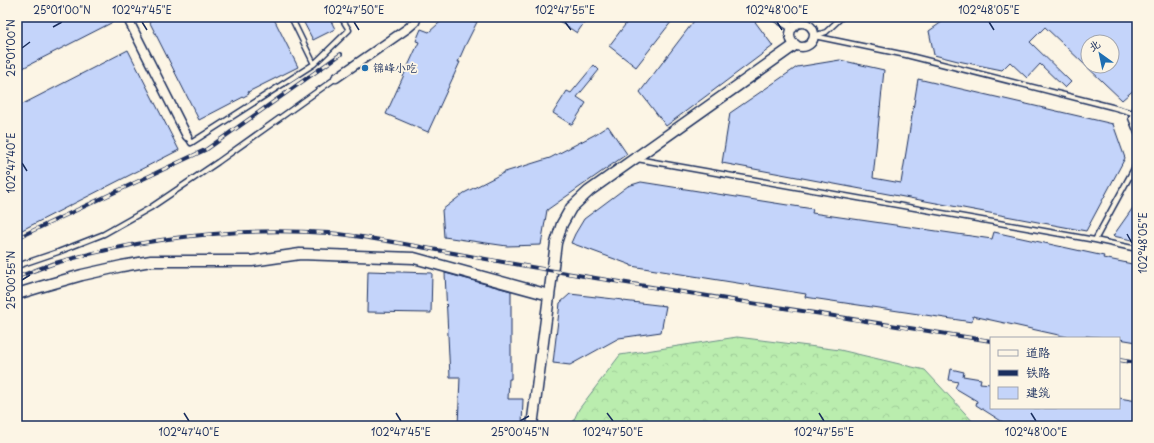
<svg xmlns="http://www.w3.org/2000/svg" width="1154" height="443" font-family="'Playpen Sans','LXGW WenKai TC',sans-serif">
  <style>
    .forest { fill: url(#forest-crowns); stroke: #6a8e86 }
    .building { fill: #c4d4fa; stroke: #1b2f5e; fill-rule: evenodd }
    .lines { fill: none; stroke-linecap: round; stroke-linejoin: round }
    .service-casing { stroke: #1b2f5e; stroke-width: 7 }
    .minor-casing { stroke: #1b2f5e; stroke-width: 11 }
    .tertiary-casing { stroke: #1b2f5e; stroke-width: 13 }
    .service { stroke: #fcf5e5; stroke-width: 4 }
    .minor { stroke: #fcf5e5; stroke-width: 8 }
    .tertiary { stroke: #fcf5e5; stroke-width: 10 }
    .rail-casing { stroke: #1b2f5e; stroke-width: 4 }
    .rail { stroke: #fcf5e5; stroke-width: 2.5; stroke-dasharray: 8; stroke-linecap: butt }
    .ticks { fill: none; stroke: #1b2f5e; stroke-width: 1.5 }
    .poi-dot { fill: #1f6fb2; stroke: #fcf5e5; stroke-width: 1.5 }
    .labels { text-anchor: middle; stroke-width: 3.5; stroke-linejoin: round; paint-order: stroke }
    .poi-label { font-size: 11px; fill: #1b2f5e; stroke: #fcf5e5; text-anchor: start }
    .neatline { fill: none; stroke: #1b2f5e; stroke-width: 1.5 }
    .ticks-label { font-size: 10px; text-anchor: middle; fill: #1b2f5e }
  </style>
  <defs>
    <pattern id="forest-crowns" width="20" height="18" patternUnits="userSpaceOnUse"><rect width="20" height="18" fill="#baedae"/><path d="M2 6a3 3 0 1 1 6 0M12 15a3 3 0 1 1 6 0" fill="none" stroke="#9fcc98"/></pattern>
  </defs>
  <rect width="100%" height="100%" fill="#fcf5e5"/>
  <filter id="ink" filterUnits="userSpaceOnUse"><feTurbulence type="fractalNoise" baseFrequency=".025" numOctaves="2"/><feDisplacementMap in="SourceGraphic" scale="8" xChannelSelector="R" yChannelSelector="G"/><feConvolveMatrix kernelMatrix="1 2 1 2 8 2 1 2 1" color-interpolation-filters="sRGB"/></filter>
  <g filter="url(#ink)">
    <path class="forest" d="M737,337l103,13 85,20 52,56h-406l8,-17 41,-54z"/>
    <path class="building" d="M17,17h94l2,5 -96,49z
      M147,17h126l25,50 -50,25 1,2 -50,26z
      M301,17h28l6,12 -22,11z
      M446,17h18l13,5 -12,24 -7,16h2l-32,70 -42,-18 33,-72 -3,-1 5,-12 8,3z
      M553,17h35l-11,16z
      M631,17h44l-39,50 -27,-21z
      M697,17h52l4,2 20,27 -107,80 -26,-34z
      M949,17h188v70l-15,13 -77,-73 -15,15 41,40 -6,6 -25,-24 -13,14 -17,-16 -8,8 -44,-9 -24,-6 -5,-24zM1088,42h24v24h-24z
      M128,50l51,100 -157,80 -5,-9v-114z
      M840,60l44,10 -11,108 28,5 17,-104 195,45 12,34 -39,73 -364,-68 8,-50 67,-46z
      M594,65l5,5 -22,27 9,6 -14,22 -19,-12 14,-22 4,2z
      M608,126l19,28 -80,56 -6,35 -34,1 -63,-9 -2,-27 22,-17 41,-21 45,-14 44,-23z
      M641,182l172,27 -1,4 180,26 2,-7 110,24 -1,2 34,7v77l-18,-3v-1h-12l-21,-2 -1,2h-13l-99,-22 -1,6 -167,-25 1,-3 -175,-28v-1l-60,-22 4,-9 9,-15 44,-33z
      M1137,202v39l-24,-5z
      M368,271l64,2 -1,40 -64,-1z
      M445,273l66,18v88h-2l-1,20h15l-1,27h-64l2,-49h-10z
      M570,294l53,6v1l43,5 -5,26 -42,6 -49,27 -17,-2 7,-60z
      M951,369l13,3 -1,4 18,3 -1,4 11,1v24h128v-10l18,3v25h-128l-33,-21 1,-4 -22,-13 3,-6 -9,-2z"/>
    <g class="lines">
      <g class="service-casing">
        <path id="service" d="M814,36l92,19 206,52 21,6
          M814,36l12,-4 16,-15
          M314,64l35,-34 -8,-13
          M1137,105l-6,13 6,15
          M187,136l4,7 123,-79 -23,-47
          M637,159l458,81 42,-77
          M1095,240l42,9
          M17,266l41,-14 46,-18 46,-26 68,-46 118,-84"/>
      </g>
      <g class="minor-casing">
        <path id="minor" d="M127,17l60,119
          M776,17l17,11
          M790 35a12 12 0 1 1 24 0a12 12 0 1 1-24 0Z
          M336,78l72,-50 7,-6 2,-5"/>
      </g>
      <g class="tertiary-casing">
        <path id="tertiary" d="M17,294l23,-7 42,-12 40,-9 29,-5h101l48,-7 114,4 135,37
          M532,426l24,-183 6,-19 9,-16 18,-17 206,-146"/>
      </g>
      <use href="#service" class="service"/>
      <use href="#minor" class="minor"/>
      <use href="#tertiary" class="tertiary"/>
      <g class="rail-casing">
        <path id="rail" d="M17,238l190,-89 134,-95
          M17,277c14,-5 28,-11 42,-15 88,-25 179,-35 270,-29 34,3 70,10 103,16 52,10 105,19 157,28 134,22 268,43 402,64
          M1119,360l18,3"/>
      </g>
      <use href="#rail" class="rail"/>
    </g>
  </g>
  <path class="ticks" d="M142,22l5,8M354,22l5,8M565,22l6,8M777,22l5,8M989,22l5,8M53,27l9,-5M22,48l8,-6M22,163l5,8M1127,234l5,9M22,280l8,-5M184,413l5,8M396,413l5,8M607,413l6,8M819,413l5,8M1031,413l5,8M520,421l9,-5"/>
  <circle class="poi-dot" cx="365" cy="68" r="4"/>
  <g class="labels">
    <g class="poi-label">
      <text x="373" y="72">锦峰小吃</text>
    </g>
  </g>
  <rect width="1154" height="443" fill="none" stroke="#fcf5e5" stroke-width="44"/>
  <rect x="990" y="337" width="130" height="72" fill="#fcf5e5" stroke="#a2a6af"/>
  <rect x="998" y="350" width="20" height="6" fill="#fcf5e5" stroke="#a2a6af"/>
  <text x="1026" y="357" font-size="12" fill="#1b2f5e">道路</text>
  <rect x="998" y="370" width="20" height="6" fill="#1b2f5e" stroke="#a2a6af"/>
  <text x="1026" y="377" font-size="12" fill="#1b2f5e">铁路</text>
  <rect x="998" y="387" width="20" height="12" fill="#c4d4fa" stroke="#a2a6af"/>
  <text x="1026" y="397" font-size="12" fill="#1b2f5e">建筑</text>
  <g transform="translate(1100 54) rotate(327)"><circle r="19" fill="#fcf5e5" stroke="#a2a6af"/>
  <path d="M0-3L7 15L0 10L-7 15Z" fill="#1f6fb2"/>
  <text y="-6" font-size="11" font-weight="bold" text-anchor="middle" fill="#1b2f5e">北</text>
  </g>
  <rect x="22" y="22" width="1110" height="399" class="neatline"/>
  <g class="ticks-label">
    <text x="62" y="14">25°01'00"N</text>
    <text x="142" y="14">102°47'45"E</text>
    <text x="354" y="14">102°47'50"E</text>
    <text x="565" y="14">102°47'55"E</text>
    <text x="777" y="14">102°48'00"E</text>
    <text x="989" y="14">102°48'05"E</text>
    <text transform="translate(11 48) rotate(-90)" y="4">25°01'00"N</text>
    <text transform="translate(11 163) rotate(-90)" y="4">102°47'40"E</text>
    <text transform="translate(1143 243) rotate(-90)" y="4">102°48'05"E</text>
    <text transform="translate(11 280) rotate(-90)" y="4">25°00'55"N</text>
    <text x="189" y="436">102°47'40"E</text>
    <text x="401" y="436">102°47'45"E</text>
    <text x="520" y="436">25°00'45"N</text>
    <text x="613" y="436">102°47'50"E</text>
    <text x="824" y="436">102°47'55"E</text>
    <text x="1036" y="436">102°48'00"E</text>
  </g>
</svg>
